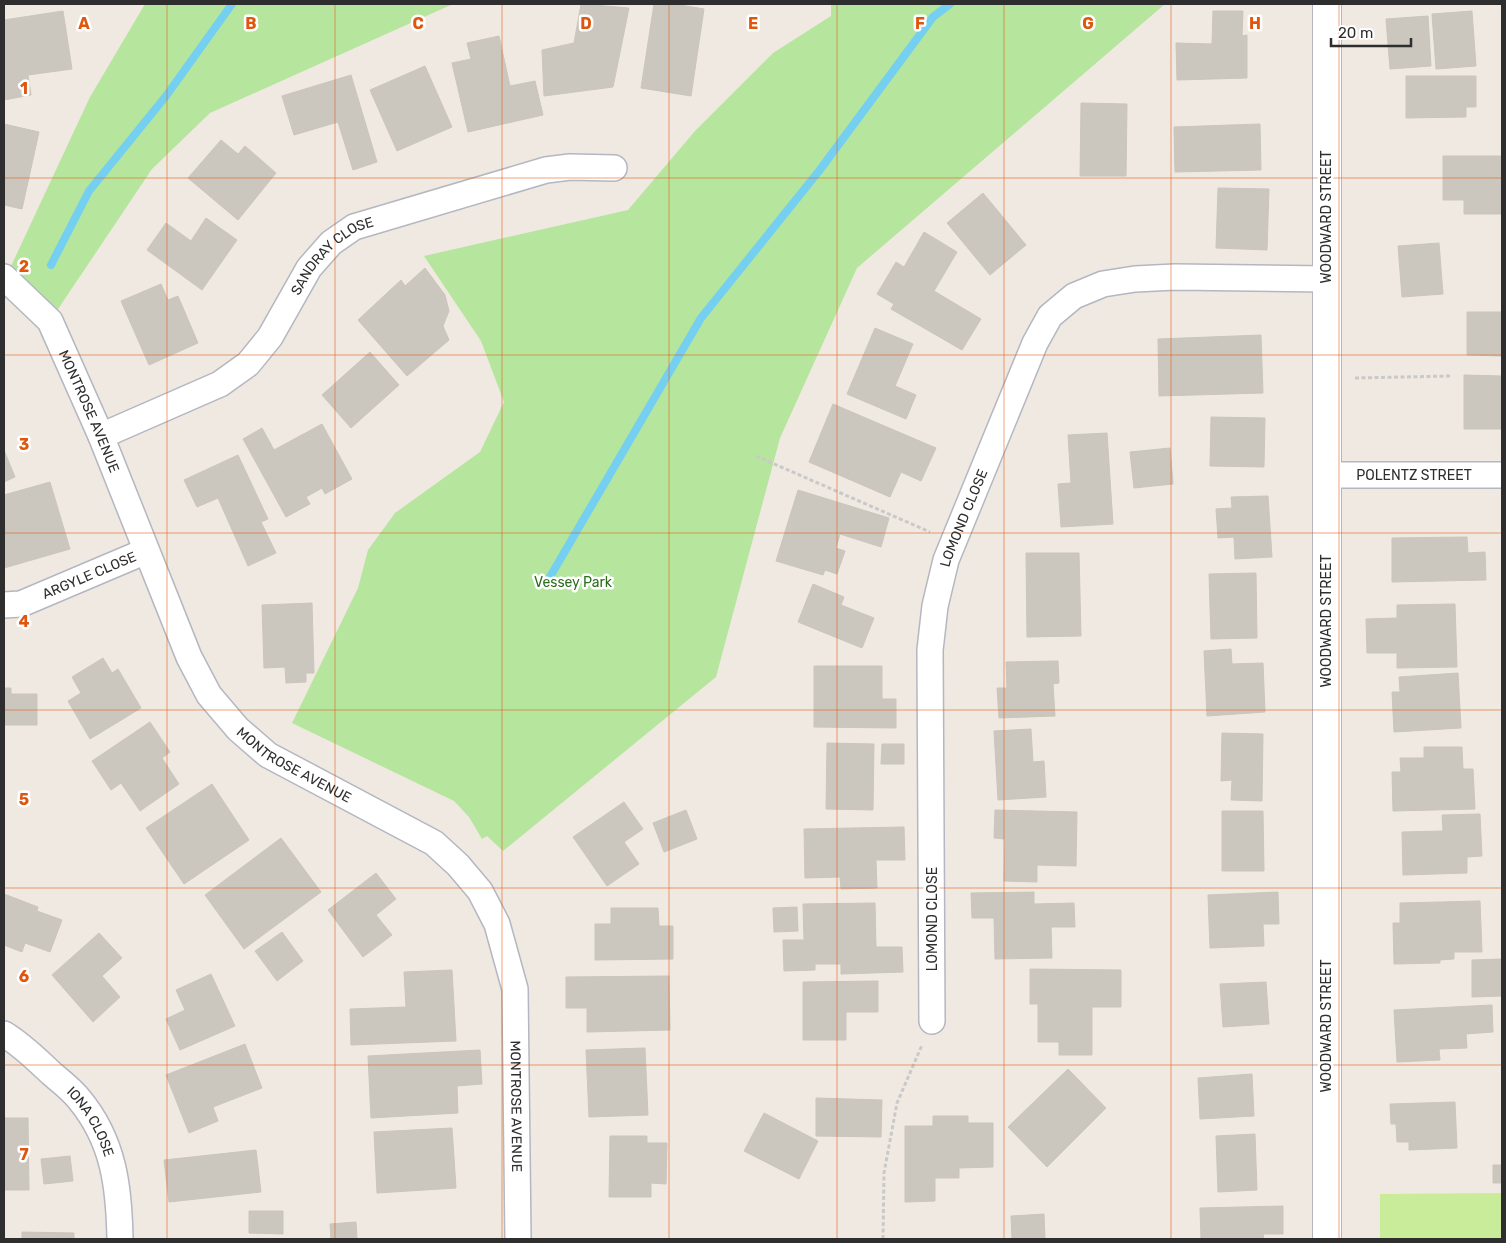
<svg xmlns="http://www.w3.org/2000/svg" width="1506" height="1243" font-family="Rubik,sans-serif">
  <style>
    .green { fill: #b6e59e }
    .pitch { fill: #c9ec9a }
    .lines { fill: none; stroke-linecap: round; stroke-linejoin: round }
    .stream { stroke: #75cff0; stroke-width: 8 }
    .building { fill: #cbc7bf; stroke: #cbc5ba }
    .minor-casing { stroke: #b4b7c1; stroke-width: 28 }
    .tertiary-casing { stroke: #b4b7c1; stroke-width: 30 }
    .path { stroke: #c9c9c9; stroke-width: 3; stroke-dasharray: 4 2.5; stroke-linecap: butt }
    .minor { stroke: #fff; stroke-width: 25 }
    .tertiary { stroke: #fff; stroke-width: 28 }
    .grid { fill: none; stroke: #df570e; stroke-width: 1; stroke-opacity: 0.55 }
    .labels { text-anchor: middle; stroke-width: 5; stroke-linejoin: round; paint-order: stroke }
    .street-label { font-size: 14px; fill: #2e2e2e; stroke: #fff }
    .park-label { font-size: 14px; fill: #2c6e1b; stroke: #fff }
    .grid-label { font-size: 16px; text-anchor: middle; font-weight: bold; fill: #df570e; stroke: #fff; stroke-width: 5; stroke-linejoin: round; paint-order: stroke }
  </style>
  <rect width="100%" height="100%" fill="#efe9e1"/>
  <path class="green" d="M145,4h308l-243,109 -58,56 -102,152 -45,-42 85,-182z
    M831,4h334l-308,264 -77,170 -64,239 -213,174 -16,-15 -5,3 -13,-22 -15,-16 -162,-78 66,-135 10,-38 27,-37 85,-61 24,-50 -23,-61 -57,-85 204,-46 67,-79 78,-78 58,-37z"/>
  <path class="pitch" d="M1502,1193v46h-122v-45z"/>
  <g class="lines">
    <path class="stream" d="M51,265l38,-74 77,-95 66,-92
      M547,582l154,-264 118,-147 114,-154 17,-13"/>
  </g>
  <path class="building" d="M581,4l48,4 -16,79 -69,9 -2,-46 32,-7z
    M654,4h20l30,5 -13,87 -50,-8z
    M63,11l9,58 -44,6 3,20 -27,5v-80z
    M1213,11h30l-1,25 5,-1v43l-70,2 -1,-37 36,1z
    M1472,11l4,55 -40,3 -4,-55z
    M1428,16l3,50 -41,3 -4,-50z
    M499,36l11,50 25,-5 8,34 -75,17 -16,-69 19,-4 -4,-16z
    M425,66l27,61 -55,24 -27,-61z
    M351,75l26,87 -24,8 -15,-48 -44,13 -12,-39z
    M1406,76h70v31h-10v10l-60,1z
    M1081,103l46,1 -1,72h-46z
    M4,124l35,8 -17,77 -18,-4z
    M1260,124l1,46 -86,2 -1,-45z
    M221,140l17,14 7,-8 31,27 -38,47 -50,-42z
    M1443,156h59v58h-38v-14h-21z
    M1218,188l51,1 -2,61 -51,-2z
    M983,193l43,52 -36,30 -43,-52z
    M206,218l31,22 -35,50 -55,-40 19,-27 25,18z
    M924,232l33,20 -23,39 47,28 -19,31 -71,-41 3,-5 -17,-10 19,-32 8,5z
    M1439,243l4,51 -41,3 -4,-51z
    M425,268l20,27 4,16 -6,15 6,14 -42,36 -49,-56 43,-40 4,6z
    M161,284l7,16 10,-4 20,47 -49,22 -28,-64z
    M1467,312h35v44l-35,-1z
    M875,328l38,16 -18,42 21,9 -10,24 -59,-25z
    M1261,335l2,58 -104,3 -1,-57z
    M370,352l29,33 -48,43 -29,-33z
    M1464,375l38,1v53h-38z
    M833,404l103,44 -15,33 -20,-9 -11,25 -81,-35z
    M1211,417l54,1 -1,49 -54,-1z
    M322,424l30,55 -27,15 -3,-6 -16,9 4,7 -24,13 -43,-78 19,-11 12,22z
    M1107,433l6,91 -52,3 -3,-43 13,-1 -3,-48z
    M1170,448l3,36 -39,4 -4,-36z
    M4,450l11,27 -11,5z
    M238,455l30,64 -7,3 15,31 -28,13 -30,-68 -21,9 -13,-27z
    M50,482l20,67 -66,19v-73z
    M798,490l91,28 -8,29 -41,-13 -4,14 9,3 -8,23 -12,-4 -2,5 -47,-14z
    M1268,496l4,61 -37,2 -1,-22 -16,1 -2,-29 16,-1 -1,-11z
    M1467,537l1,16 17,-1 1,28 -94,2v-44z
    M1026,553h53l2,83 -54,1z
    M1256,573l1,65 -46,1 -2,-65z
    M813,584l31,13 -3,8 33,13 -12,30 -64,-26z
    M312,603l2,70h-8v9l-20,1 -1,-16 -21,1 -2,-63z
    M1455,604l2,63 -60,1v-15h-30l-1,-34 31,-1v-13z
    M1231,649l1,15 31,-1 2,49 -58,4 -3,-65z
    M103,658l9,15 6,-4 23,39 -51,31 -22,-38 13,-8 -9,-16z
    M1058,661l1,22 -6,1 2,32 -56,2 -2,-30h10l-1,-26z
    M814,666h68v33h14v29l-82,-1z
    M1458,673l3,55 -67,4 -2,-40h8l-1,-15z
    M4,688h7v6h26v31h-33z
    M150,722l20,30 -8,6 17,26 -39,27 -19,-28 -10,7 -19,-29z
    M1031,729l2,33 11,-1 2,36 -48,3 -4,-69z
    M1222,733l41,1 -1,67 -31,-1 1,-20 -11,1z
    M827,743l47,1 -1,66 -47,-1z
    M882,744h22v20h-23z
    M1424,747h38l1,22h10l2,40 -82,2 -1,-39h9l-1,-14h24z
    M212,784l37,56 -65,44 -38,-56z
    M624,802l19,27 -19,13 15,22 -32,22 -34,-49z
    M686,810l11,29 -33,13 -11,-29z
    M995,810l82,2 -1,54 -39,-1v17l-33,-1 1,-42 -11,-1z
    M1222,811h41l1,60h-42z
    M1480,814l2,42 -15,1v16l-64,2 -1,-43 41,-1 -1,-16z
    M904,827l1,33h-29l1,28 -36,1 -1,-12 -35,1 -1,-49z
    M281,838l40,54 -77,57 -39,-54z
    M376,873l20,26 -20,16 16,20 -29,22 -35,-47z
    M1034,892v12l40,-1 1,24h-24l1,31 -57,1 -1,-41h-22l-1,-25z
    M1278,892l1,32h-16l1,22 -54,2 -2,-53z
    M4,894l34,13 -1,4 25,9 -12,32 -25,-9 -3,9 -18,-7z
    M1480,901l2,51h-28v7l-14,1v3l-46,1 -1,-41h7v-20z
    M875,903l1,44h26l1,25 -62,2v-10h-26v6l-31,1 -1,-31h21l-1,-36z
    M797,907l1,24 -24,1 -1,-24z
    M611,908h47l1,18h14v33l-78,1v-36h16z
    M282,932l21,29 -26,20 -22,-30z
    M99,933l23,25 -20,18 18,21 -27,25 -41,-47z
    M1502,959v37l-30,1v-37z
    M1030,969l91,1v37h-29v48h-33v-13h-21v-38h-8z
    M452,970l4,71 -105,4 -1,-36 56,-2 -2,-35z
    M211,974l24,52 -55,24 -14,-31 19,-9 -9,-20z
    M669,976l1,54 -83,2v-24h-21v-31z
    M878,981v31h-32v28h-43v-58z
    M1266,982l3,42 -46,3 -3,-43z
    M1492,1005l1,27 -27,2 1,14 -28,1 1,11 -43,2 -3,-52z
    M245,1044l17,44 -49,19 5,14 -29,12 -23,-58z
    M645,1048l3,67 -59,2 -3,-67z
    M480,1050l2,34 -25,2 1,27 -87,5 -3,-62z
    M1068,1069l38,39 -59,59 -39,-40z
    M1252,1074l2,42 -54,3 -2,-41z
    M816,1098l66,2 -1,37 -65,-1z
    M1455,1102l2,46 -48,2v-8h-12l-1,-18h-5l-1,-20z
    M764,1113l54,28 -19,38 -55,-28z
    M933,1116h35v7h25v44l-34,1v10h-24v23l-30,1v-76h28z
    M4,1118h24l1,72h-25z
    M452,1128l4,60 -79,5 -3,-61z
    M1255,1134l2,56 -39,2 -2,-56z
    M610,1136h37v7h20l-1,41 -15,-1v14h-42z
    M256,1150l5,42 -92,10 -5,-42z
    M70,1156l3,25 -29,3 -3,-25z
    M1493,1165h9v18h-9z
    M1283,1206v28h-20l1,5h-63l-1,-31z
    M249,1211h34v23l-34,-1z
    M1044,1214l1,25h-33l-1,-23z
    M356,1222l1,17h-26l-1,-15z
    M22,1232l52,1v6h-52z"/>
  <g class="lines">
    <g class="minor-casing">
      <g id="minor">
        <path id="s1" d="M4,277l46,44 51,115 88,221 20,38 29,34 30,26 166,88 24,22 22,26 17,33 18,65 3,250"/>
        <path id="s2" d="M101,436l119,-52 28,-20 22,-27 39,-69 22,-25 23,-16 192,-57 24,-3 44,1"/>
        <path id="s3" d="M1326,475h176"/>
        <path id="s4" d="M4,605l17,-1 125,-53"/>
        <path id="s5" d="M932,1021l-2,-371 5,-44 11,-46 89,-217 15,-27 24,-20 29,-12 32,-5 40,-2 151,2"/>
        <path id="s6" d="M4,1034c18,11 32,25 47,39 9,8 20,16 28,26 35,42 40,88 41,140"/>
      </g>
    </g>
    <g class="tertiary-casing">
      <path id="tertiary" d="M1327,1239v-1235"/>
    </g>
    <path class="path" d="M1355,378l95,-2
      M756,456l174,76
      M883,1239l1,-66 13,-70 25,-58"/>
    <use href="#minor" class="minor"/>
    <use href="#tertiary" class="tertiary"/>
  </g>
  <path class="grid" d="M167,4v1235M335,4v1235M502,4v1235M669,4v1235M837,4v1235M1004,4v1235M1171,4v1235M1339,4v1235M4,178h1498M4,355h1498M4,533h1498M4,710h1498M4,888h1498M4,1065h1498"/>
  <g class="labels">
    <g class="street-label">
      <text transform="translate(1326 217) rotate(-90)" y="5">WOODWARD STREET</text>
      <text dy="5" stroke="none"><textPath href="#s2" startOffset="304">SANDRAY CLOSE</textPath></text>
      <text dy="5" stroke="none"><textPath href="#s1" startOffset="162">MONTROSE AVENUE</textPath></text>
      <text dy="5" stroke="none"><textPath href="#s3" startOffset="88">POLENTZ STREET</textPath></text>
      <text dy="5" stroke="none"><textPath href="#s5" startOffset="508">LOMOND CLOSE</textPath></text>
      <text dy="5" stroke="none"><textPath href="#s4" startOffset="91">ARGYLE CLOSE</textPath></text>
      <text transform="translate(1326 621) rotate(-90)" y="5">WOODWARD STREET</text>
      <text dy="5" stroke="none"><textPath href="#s1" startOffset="582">MONTROSE AVENUE</textPath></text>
      <text transform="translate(932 919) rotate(-90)" y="5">LOMOND CLOSE</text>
      <text transform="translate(1326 1026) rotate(-90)" y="5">WOODWARD STREET</text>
      <text dy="5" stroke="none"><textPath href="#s1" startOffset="1031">MONTROSE AVENUE</textPath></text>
      <text dy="5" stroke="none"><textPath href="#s6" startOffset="125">IONA CLOSE</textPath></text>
    </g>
    <g class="park-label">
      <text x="573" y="587">Vessey Park</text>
    </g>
  </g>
  <g class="grid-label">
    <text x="84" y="29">A</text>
    <text x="251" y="29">B</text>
    <text x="418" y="29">C</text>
    <text x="586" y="29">D</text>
    <text x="753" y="29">E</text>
    <text x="920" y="29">F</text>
    <text x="1088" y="29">G</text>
    <text x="1255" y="29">H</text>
    <text x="24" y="94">1</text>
    <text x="24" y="272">2</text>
    <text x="24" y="450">3</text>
    <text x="24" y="627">4</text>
    <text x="24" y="805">5</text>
    <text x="24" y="982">6</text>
    <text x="24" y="1160">7</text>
  </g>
  <rect width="1506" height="1243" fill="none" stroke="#2e2e2e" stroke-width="10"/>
  <path d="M1331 38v8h80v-8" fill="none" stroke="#2e2e2e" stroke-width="2.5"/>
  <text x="1338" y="38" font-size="15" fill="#2e2e2e" stroke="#ffffff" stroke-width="4" paint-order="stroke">20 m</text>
</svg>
